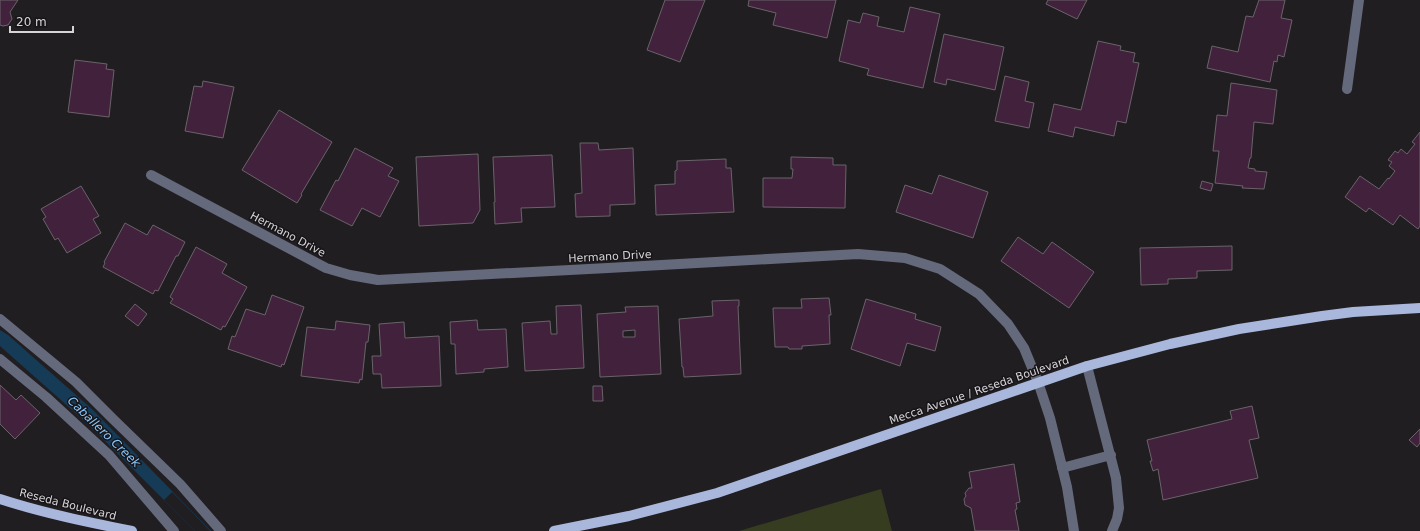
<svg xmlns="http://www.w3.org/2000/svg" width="1420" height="531" font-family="'DejaVu Sans',sans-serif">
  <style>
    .green { fill: #353c1f }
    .water { fill: #163b57 }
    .pier { fill: #211e22 }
    .building { fill: #42213d; stroke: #696468; fill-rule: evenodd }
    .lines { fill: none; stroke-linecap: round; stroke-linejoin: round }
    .minor { stroke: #646a7c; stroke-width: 10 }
    .major { stroke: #a9b7dc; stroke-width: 10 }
    .labels { text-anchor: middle; stroke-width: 3; stroke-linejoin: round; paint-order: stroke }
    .street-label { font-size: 11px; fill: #d6d4d7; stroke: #181519 }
    .water-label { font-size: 12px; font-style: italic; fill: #8ac6f8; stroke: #181519 }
  </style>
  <rect width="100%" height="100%" fill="#211e22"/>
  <path class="green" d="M881,489l11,42h-153z"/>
  <path class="water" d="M0,330l8,5 85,75 118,121h-16l-107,-107 -88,-78z"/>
  <path class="pier" d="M172,492l18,18 20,21h-15l-31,-31z"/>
  <path class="building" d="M0,0h18l-8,12 2,7 -4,6 -5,1 -3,-1z
    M665,0h40l-25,62 -33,-12z
    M749,0h87l-9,38 -54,-13 3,-12 -28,-7z
    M1048,0h39l-10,19 -31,-15z
    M1259,0h26l-4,18 11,2 -8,37 -6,-2 -1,7 -3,-1 -4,21 -63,-14 5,-22 26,6 8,-36 7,1z
    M910,7l30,7 -17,74 -56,-13 2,-6 -30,-8 9,-41 12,3 3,-10 16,4 -2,9 27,6z
    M944,34l60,13 -9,43 -48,-11 -1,6 -12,-3z
    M1098,41l23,5 -1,4 15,3 -2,9 6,1 -13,60 -9,-2 -3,15 -39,-9 -2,10 -25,-6 6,-27 27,6z
    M75,60l32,4 -1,5 8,1 -5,47 -41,-5z
    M1005,76l24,6 -4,19 9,2 -5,25 -34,-7z
    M203,81l31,6 -11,51 -38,-7 9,-45 8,1z
    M1231,83l46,7 -4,34 -19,-2 -3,36h-1l-2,10 7,1v2l12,1 -3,17 -22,-1 1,-2 -28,-3 4,-32h-6l4,-36 10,1z
    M279,110l53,32 -31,52 1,1 -5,8 -55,-33z
    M1420,132v94l-2,3 -18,-14 -7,10 -24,-17 -3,4 -21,-15 15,-21 19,13 9,-11 1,1 6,-8 -6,-5 3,-4 -4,-2 7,-9 3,2 3,-4 6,5 8,-10 -3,-2z
    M580,143h18l1,7 34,-2 2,56 -25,1v11l-34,1 -1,-23 7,-1z
    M355,148l38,20 -5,8 11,5 -19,36 -18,-9 -10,18 -32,-16 16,-30 2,1z
    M478,154l2,56 -7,13 -54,3 -3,-69z
    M552,155l3,52 -34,1 1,14 -27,2 -1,-22h1l-2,-45z
    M791,157l42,1v7h13l-1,43 -82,-1v-29h29l1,-9h-2z
    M726,159v9h5l3,44 -78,3 -1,-30 20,-1v-13l2,-1v-9z
    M939,175l49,17 -15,46 -77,-26 9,-27 27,9z
    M1202,181l11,3 -2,7 -11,-3z
    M81,186l18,30 -6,3 8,14 -34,20 -9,-15 -3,2 -12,-21 3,-2 -5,-8z
    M125,223l22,12 6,-10 32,17 -7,14h-2l-18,35 -3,-1 -2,4 -50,-27 2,-4 -1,-1z
    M1018,237l25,17 9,-12 42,30 -25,36 -68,-47z
    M1232,246v24l-35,1v7l-29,1v5l-27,1 -1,-37z
    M196,247l31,17 -5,9 25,14 -22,40 -2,-1 -2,4 -51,-27 3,-4 -3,-2z
    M272,295l32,12 -20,58 -2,-1 -1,3 -53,-18 4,-13 3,1 11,-28 19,6z
    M829,298l2,17h-2l1,29 -28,2v3h-13l-1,-2h-13l-2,-39h29l-1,-9z
    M866,299l50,15 -1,5 26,8 -6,24 -28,-8 -7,23 -49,-17z
    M739,300v6h-1l3,68 -57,3 -1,-10h-1l-3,-48 34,-3 -1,-15z
    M135,304l12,10 -9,12 -13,-10z
    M581,305l3,63 -59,3 -3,-48 28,-2 1,13h6l-1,-28z
    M658,306l3,68 -61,3 -3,-63 29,-2 -1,-5zM635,330v7h-12v-6z
    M477,320l1,10 28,-1 2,38 -24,2v3l-28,2 -1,-30h-4l-1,-22z
    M336,321l34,4 -2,17h-2l-4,38 -2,-1 -1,4 -58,-7 6,-49 28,3z
    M404,322l1,16 34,-2 2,50 -59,2 -1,-14h-8l-1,-18h9l-2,-32z
    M0,385l16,15 5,-5 19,18 -25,26 -15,-15z
    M593,386h9l1,15h-10z
    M1252,406l7,32 -10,2 9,38 -95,22 -5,-31 -5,2 -3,-10h2l-5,-21 85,-21 -2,-8z
    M1420,429v14l-3,4 -8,-7z
    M1014,464l6,38 -4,1 1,6 -2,1 4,21h-44l-4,-23 -6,-3 -1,-6 2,-3 -1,-3 4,-5h3l-3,-16z"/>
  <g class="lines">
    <path class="minor" d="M1347,89l12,-89
      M151,175l175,93 24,7 28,5 230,-12 250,-14 47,4 35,11 39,25 29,30 16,24 14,34 12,36 17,69 7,44
      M0,319l76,63 37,37 67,65 41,47
      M0,359l46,38 63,58 65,76
      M1087,366l29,112 3,30 -2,11 -5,12
      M1062,468l49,-13"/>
    <path class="major" d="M0,499c43,14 87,23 132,32
      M554,531l75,-15 88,-23 370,-127 83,-22 69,-15 83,-13 31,-4 67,-4"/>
  </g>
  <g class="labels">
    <g class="street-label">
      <text transform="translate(288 234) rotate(28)" y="4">Hermano Drive</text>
      <text transform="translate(610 256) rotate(-3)" y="4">Hermano Drive</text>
      <text transform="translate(979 390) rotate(-19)" y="4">Mecca Avenue / Reseda Boulevard</text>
      <text transform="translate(68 504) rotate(14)" y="4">Reseda Boulevard</text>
    </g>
    <g class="water-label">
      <text transform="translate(104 432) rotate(44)" y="4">Caballero Creek</text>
    </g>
  </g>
  <path d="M10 26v6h63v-6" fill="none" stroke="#d6d4d7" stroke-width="2"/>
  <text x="16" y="26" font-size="12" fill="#d6d4d7" stroke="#181519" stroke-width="3" paint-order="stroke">20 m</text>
</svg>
